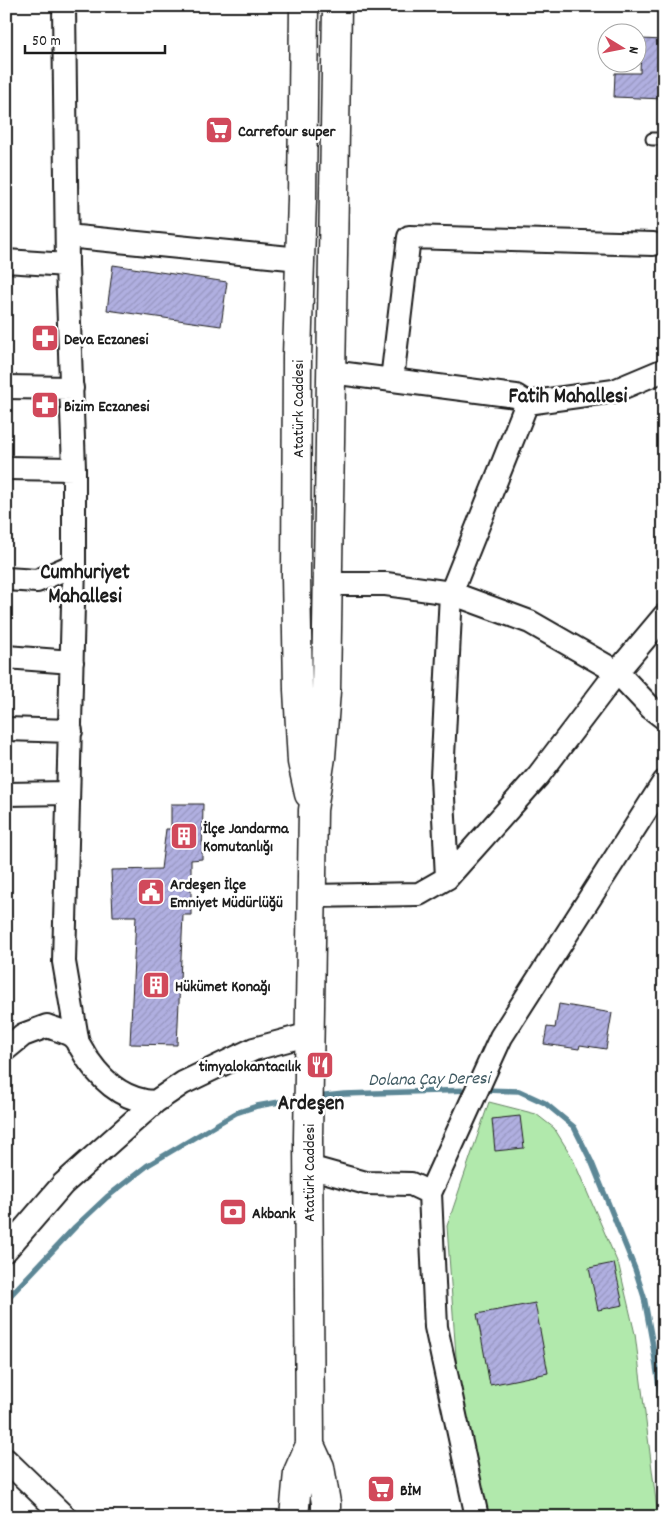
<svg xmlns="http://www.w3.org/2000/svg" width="670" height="1523" font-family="Dekko,sans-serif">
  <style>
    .park { fill: #b1e9ac; stroke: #668264 }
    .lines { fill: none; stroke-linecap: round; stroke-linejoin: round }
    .stream { stroke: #5c8796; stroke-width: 5.5 }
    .building { fill: url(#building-hatch); stroke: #1c1c1c }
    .lane-casing { stroke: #1c1c1c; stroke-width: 15 }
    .street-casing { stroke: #1c1c1c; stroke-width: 26 }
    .secondary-casing { stroke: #1c1c1c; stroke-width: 31 }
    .lane { stroke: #fff; stroke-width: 11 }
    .street { stroke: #fff; stroke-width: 22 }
    .secondary { stroke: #fff; stroke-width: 28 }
    .labels { text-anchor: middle; stroke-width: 5; stroke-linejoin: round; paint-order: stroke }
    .poi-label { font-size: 16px; font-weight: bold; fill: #1c1c1c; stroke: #fff; text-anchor: start }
    .street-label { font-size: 16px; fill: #1c1c1c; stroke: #fff }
    .water-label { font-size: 18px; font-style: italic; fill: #415b63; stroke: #fff }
    .district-label { font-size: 21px; font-weight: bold; fill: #1c1c1c; stroke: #fff }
  </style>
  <defs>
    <pattern id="building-hatch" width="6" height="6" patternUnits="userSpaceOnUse" patternTransform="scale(1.25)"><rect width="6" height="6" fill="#b0afe0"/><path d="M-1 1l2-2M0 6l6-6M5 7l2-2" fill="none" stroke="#9796c0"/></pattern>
  </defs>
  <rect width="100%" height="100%" fill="#fff"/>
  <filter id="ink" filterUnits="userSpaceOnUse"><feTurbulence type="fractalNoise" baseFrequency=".02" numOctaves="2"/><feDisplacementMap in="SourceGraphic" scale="10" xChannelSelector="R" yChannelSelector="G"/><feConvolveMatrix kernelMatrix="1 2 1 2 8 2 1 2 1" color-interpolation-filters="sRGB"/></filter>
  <g filter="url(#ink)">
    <path class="park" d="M489,1102l47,12 18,14 18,29 47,109 16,68 23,183h-174l-26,-132 -11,-159z"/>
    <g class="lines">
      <path class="stream" d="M483,1090l36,1 26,12 29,24 18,36 43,106 9,28 9,49 11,72
        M316,1097l28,-3 127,-4
        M6,1300l69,-73 32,-30 41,-32 88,-52 21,-7 45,-8"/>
    </g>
    <path class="building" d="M641,39l23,1v59l-50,-2 1,-24h25z
      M113,265l114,17 -6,44 -114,-16z
      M171,804h32l-1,55 -11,1v55h-8l-6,130 -47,-1 6,-128h-23l-2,-46 50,-1 5,-40h5z
      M559,1004l53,9 -6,36 -26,-4 -1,4 -35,-5 3,-17 8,1z
      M520,1116l4,32 -29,3 -3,-32z
      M614,1263l9,42 -25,5 -9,-42z
      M535,1303l13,70 -58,12 -13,-71z"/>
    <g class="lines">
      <g class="lane-casing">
        <path id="lane" d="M652,139h12"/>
      </g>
      <g class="street-casing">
        <path id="street" d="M64,6l3,259
          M67,236l233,23
          M6,261l61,4 7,204v96l-10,397 14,82
          M331,372l185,24 11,7 87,-12 50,-21
          M392,380l17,-143 244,7
          M6,387l66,1
          M6,468l68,1
          M6,579l31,2 37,-16
          M328,584h58l65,9 79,29 87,50 34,36 13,10
          M6,657l66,5
          M6,729l65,2
          M6,794l62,-1
          M447,878l-5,-101 9,-184 76,-190
          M312,896l107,-2 28,-16 91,-102 79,-104 47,-56
          M6,1049l17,-14 24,-9c7,3 18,5 25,10 8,7 11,17 17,25 16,23 37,40 66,41
          M309,1167l57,16 45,1 19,9 6,134 41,190
          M430,1193l71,-156 163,-255
          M6,1250l57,-66 92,-82 28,-19 71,-34 56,-15
          M6,1460l59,57"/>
      </g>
      <g class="secondary-casing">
        <path id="secondary" d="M304,6l-2,193 -5,157 -1,220 2,114 4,72 7,32
          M310,1445l10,22 6,36v14
          M294,1517l4,-45 12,-27 -2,-306 5,-329 8,-53 5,-66 11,-685"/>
      </g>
      <use href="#lane" class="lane"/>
      <use href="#street" class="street"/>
      <use href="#secondary" class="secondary"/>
    </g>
  </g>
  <defs>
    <g id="supermarket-square" transform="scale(1.4375)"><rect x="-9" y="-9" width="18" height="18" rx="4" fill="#d1495b" stroke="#fff"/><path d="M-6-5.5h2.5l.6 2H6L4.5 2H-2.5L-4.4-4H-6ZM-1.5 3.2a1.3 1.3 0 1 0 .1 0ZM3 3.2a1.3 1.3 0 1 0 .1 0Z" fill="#fff"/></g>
    <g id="pharmacy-square" transform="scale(1.4375)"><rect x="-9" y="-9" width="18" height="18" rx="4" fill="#d1495b" stroke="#fff"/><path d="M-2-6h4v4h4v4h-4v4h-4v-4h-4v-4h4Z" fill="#fff"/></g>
    <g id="building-square" transform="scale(1.4375)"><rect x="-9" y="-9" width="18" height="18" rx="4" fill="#d1495b" stroke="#fff"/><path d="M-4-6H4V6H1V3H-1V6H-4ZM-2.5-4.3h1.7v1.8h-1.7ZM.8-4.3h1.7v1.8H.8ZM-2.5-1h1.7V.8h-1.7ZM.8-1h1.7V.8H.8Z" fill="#fff"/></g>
    <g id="civic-square" transform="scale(1.4375)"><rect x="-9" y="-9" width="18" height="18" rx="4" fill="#d1495b" stroke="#fff"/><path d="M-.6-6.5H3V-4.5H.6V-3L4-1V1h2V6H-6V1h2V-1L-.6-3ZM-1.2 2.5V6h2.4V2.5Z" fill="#fff"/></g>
    <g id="restaurant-square" transform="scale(1.4375)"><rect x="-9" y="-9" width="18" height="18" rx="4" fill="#d1495b" stroke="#fff"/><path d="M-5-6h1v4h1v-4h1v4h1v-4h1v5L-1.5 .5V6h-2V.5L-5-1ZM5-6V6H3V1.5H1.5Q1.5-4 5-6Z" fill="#fff"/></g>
    <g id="bank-square" transform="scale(1.4375)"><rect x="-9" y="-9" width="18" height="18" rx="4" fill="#d1495b" stroke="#fff"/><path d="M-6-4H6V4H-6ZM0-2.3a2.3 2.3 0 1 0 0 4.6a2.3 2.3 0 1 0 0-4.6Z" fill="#fff"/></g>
  </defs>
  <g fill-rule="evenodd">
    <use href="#supermarket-square" x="219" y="130"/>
    <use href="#pharmacy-square" x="45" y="338"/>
    <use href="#pharmacy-square" x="45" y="405"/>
    <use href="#building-square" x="184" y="836"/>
    <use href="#civic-square" x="151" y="892"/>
    <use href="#building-square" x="156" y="985"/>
    <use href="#restaurant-square" x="320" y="1065"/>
    <use href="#bank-square" x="233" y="1212"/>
    <use href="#supermarket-square" x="381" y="1489"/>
  </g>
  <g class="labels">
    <g class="poi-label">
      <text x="238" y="136">Carrefour super</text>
      <text x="64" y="344">Deva Eczanesi</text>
      <text x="64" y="411">Bizim Eczanesi</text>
      <text x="203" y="833">İlçe Jandarma<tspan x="203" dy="18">Komutanlığı</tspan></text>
      <text x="170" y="889">Ardeşen İlçe<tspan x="170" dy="18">Emniyet Müdürlüğü</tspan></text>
      <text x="175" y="991">Hükümet Konağı</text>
      <text x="301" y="1071" text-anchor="end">timyalokantacılık</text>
      <text x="252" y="1218">Akbank</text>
      <text x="400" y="1495">BİM</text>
    </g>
    <g class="street-label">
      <text transform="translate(297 409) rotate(-90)" y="6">Atatürk Caddesi</text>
      <text transform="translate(308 1173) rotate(-90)" y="6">Atatürk Caddesi</text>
    </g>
    <g class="water-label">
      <text transform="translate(429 1078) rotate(-1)" y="6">Dolana Çay Deresi</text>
    </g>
    <g class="district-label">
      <text x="568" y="402">Fatih Mahallesi</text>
      <text x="85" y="578">Cumhuriyet<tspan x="85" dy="24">Mahallesi</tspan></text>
      <text x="311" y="1109">Ardeşen</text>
    </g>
  </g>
  <rect width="670" height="1523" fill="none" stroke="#fff" stroke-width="25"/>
  <rect x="12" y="12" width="645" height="1498" fill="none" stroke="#1c1c1c" stroke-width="2" filter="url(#ink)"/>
  <g transform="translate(622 48) rotate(100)"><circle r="24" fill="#ffffff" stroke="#a4a4a4"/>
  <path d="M0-4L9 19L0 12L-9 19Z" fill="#d1495b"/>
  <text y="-8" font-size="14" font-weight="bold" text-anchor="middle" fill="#1c1c1c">N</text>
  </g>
  <path d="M25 45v8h140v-8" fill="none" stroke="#1c1c1c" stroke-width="2.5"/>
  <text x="32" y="45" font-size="15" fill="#1c1c1c" stroke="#ffffff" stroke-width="4" paint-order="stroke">50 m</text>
</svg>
